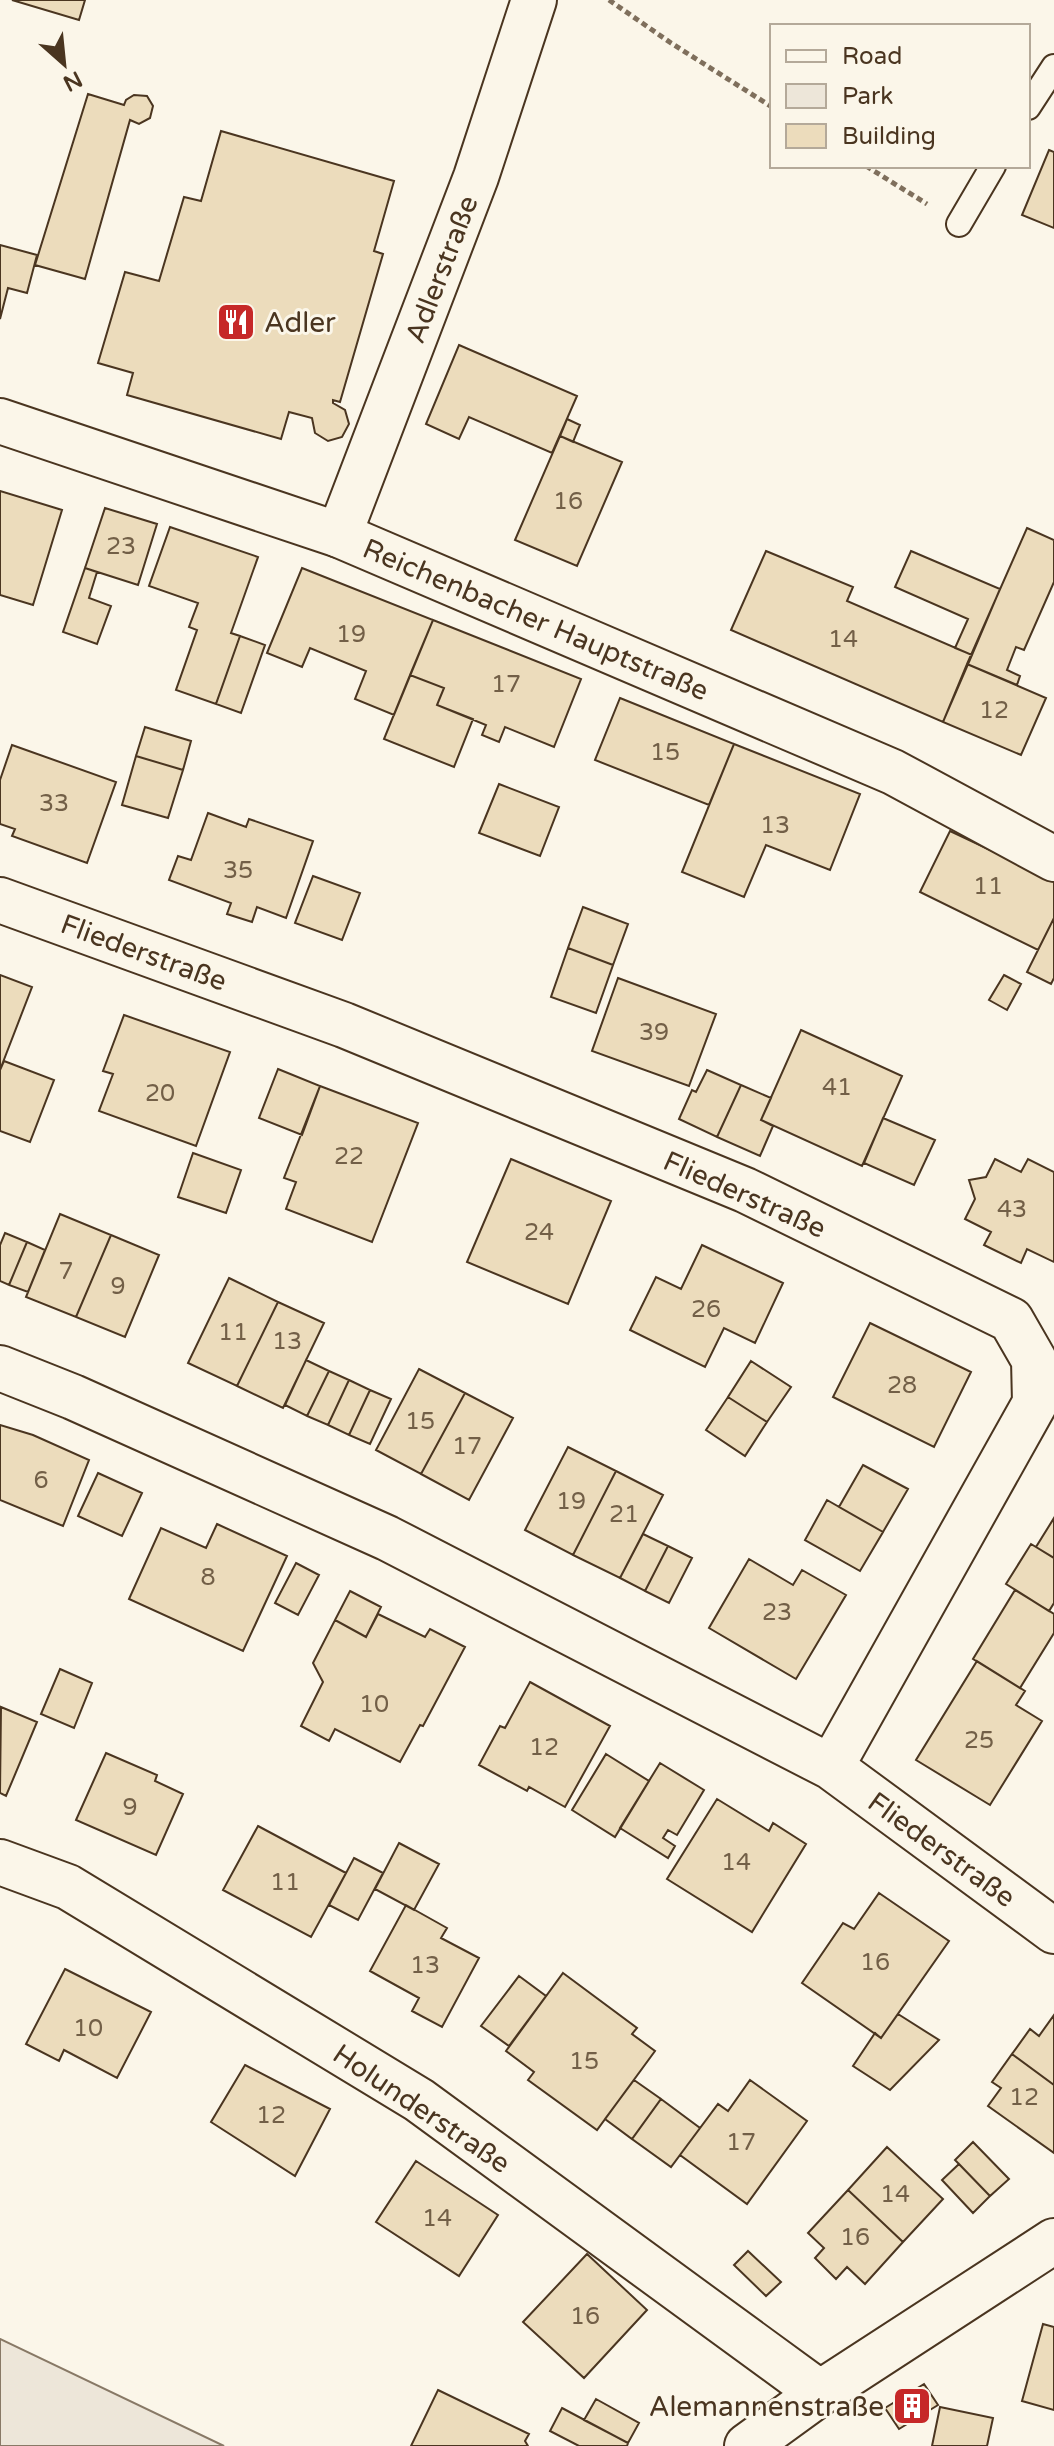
<svg xmlns="http://www.w3.org/2000/svg" width="1054" height="2446" font-family="'Varela Round',sans-serif">
  <style>
    .green { fill: #ede6d9; stroke: #887966; stroke-width: 2 }
    .building { fill: #ecdcbc; stroke: #4a3520; stroke-width: 2 }
    .lines { fill: none; stroke-linecap: round; stroke-linejoin: round }
    .lane-casing { stroke: #4a3520; stroke-width: 28 }
    .street-casing { stroke: #4a3520; stroke-width: 48 }
    .primary-casing { stroke: #4a3520; stroke-width: 48 }
    .path { stroke: #7f6f5c; stroke-width: 5; stroke-dasharray: 6 4; stroke-linecap: butt }
    .lane { stroke: #fbf6e9; stroke-width: 24 }
    .street { stroke: #fbf6e9; stroke-width: 44 }
    .primary { stroke: #fbf6e9; stroke-width: 44 }
    .labels { text-anchor: middle; stroke-width: 6; stroke-linejoin: round; paint-order: stroke }
    .number-label { font-size: 24px; fill: #725f47 }
    .street-label { font-size: 28px; fill: #4a3520; stroke: #fbf6e9 }
    .poi-label { font-size: 28px; fill: #4a3520; stroke: #fbf6e9; text-anchor: start }
  </style>
  <rect width="100%" height="100%" fill="#fbf6e9"/>
  <path class="green" d="M0,2339l224,107h-224z"/>
  <path class="building" d="M12,0h73l-6,20z
    M88,94l36,11 2,-5 8,-5 13,1 6,10 -3,12 -11,6 -9,-4 -45,159 -50,-14z
    M221,131l173,50 -20,70 9,3 -43,148 -7,-2v3l12,7 4,14 -7,13 -14,4 -13,-8 -3,-15 -23,-6 -8,27 -154,-44 6,-22 -35,-10 27,-91 34,9 25,-84 17,4z
    M1049,150l5,2v76l-32,-13z
    M0,245l37,10 -10,38 -19,-5 -8,31z
    M459,345l118,51 -25,57 -83,-36 -10,22 -33,-15z
    M567,419l13,6 -7,17 -13,-6z
    M560,436l62,26 -45,104 -62,-26z
    M0,491l62,19 -29,95 -33,-10z
    M105,508l52,16 -19,61 -53,-17z
    M170,527l88,30 -27,76 9,3 -24,68 -40,-14 21,-60 -8,-3 9,-24 -49,-17z
    M1027,528l27,12v42l-30,68 -8,-3 -9,23 13,6 -3,9 -50,-21z
    M766,551l87,36 -6,14 125,54 -29,67 -212,-92z
    M911,551l89,38 -28,66 -17,-7 13,-29 -73,-32z
    M85,568l12,4 -8,26 22,8 -14,38 -34,-12z
    M302,568l131,52 -39,95 -39,-16 11,-28 -56,-23 -8,19 -35,-14z
    M433,620l148,59 -27,68 -49,-20 -6,15 -17,-7 4,-10 -49,-20 7,-17 -34,-13z
    M240,636l25,9 -24,68 -25,-9z
    M967,664l79,34 -25,57 -78,-33z
    M410,675l34,13 -7,17 36,14 -19,48 -70,-28z
    M620,698l114,46 -25,61 -114,-45z
    M145,727l46,14 -8,29 -47,-14z
    M734,744l126,50 -30,76 -64,-25 -22,52 -62,-25z
    M12,745l104,37 -29,81 -75,-27 3,-7 -15,-5v-44z
    M136,756l47,14 -15,48 -46,-13z
    M499,784l60,23 -19,49 -61,-23z
    M208,813l38,14 3,-8 64,22 -27,77 -29,-11 -5,15 -25,-8 4,-11 -62,-23 9,-24 13,4z
    M950,831l104,49v38l-16,32 -118,-58z
    M313,876l47,17 -18,47 -47,-17z
    M583,907l45,17 -15,41 -45,-17z
    M1054,918v60l-3,6 -24,-12z
    M568,948l45,17 -17,48 -45,-16z
    M0,975l32,12 -32,83z
    M1004,975l17,9 -14,26 -18,-10z
    M618,978l98,36 -27,72 -97,-35z
    M124,1015l106,37 -34,94 -97,-35 14,-37 -10,-3z
    M801,1030l101,46 -40,90 -101,-46z
    M4,1061l50,19 -24,62 -30,-11v-61z
    M278,1069l42,17 -18,49 -43,-17z
    M707,1070l34,15 -24,52 -38,-18 13,-29 4,2z
    M741,1085l30,13 -10,22 12,6 -13,30 -43,-19z
    M320,1086l98,37 -46,119 -86,-33 10,-27 -12,-4z
    M883,1118l52,22 -21,45 -50,-22z
    M193,1153l48,17 -15,43 -48,-16z
    M511,1159l100,42 -43,103 -101,-42z
    M995,1159l26,13 7,-13 26,13v90l-27,-13 -6,14 -37,-18 7,-13 -26,-13 10,-20 -6,-19 17,-3z
    M60,1214l51,21 -35,82 -50,-20z
    M5,1233l22,9 -18,43 -9,-4v-36z
    M111,1235l48,20 -34,82 -49,-20z
    M27,1242l18,8 -17,42 -19,-7z
    M702,1245l81,38 -28,60 -31,-15 -19,39 -75,-37 26,-53 25,12z
    M229,1278l49,24 -41,84 -49,-23z
    M278,1302l46,21 -41,85 -46,-22z
    M870,1323l101,49 -37,75 -101,-50z
    M306,1360l23,11 -22,45 -22,-11z
    M751,1361l40,26 -24,35 -39,-25z
    M419,1369l46,24 -44,81 -45,-24z
    M329,1371l20,9 -21,45 -21,-9z
    M349,1380l21,10 -21,45 -21,-10z
    M370,1390l21,9 -21,45 -21,-9z
    M465,1393l48,25 -44,82 -48,-26z
    M728,1397l39,25 -22,34 -39,-26z
    M0,1425l33,10 56,25 -26,66 -63,-26z
    M568,1447l48,24 -43,84 -48,-25z
    M863,1465l45,24 -25,43 -44,-25z
    M616,1471l47,24 -43,83 -47,-23z
    M98,1473l44,20 -20,43 -44,-20z
    M827,1500l56,32 -23,39 -55,-31z
    M1054,1518v40l-18,-11z
    M217,1524l70,32 -44,95 -114,-52 32,-71 45,20z
    M643,1534l25,12 -23,45 -25,-13z
    M1031,1544l23,14v45l-5,8 -43,-27z
    M668,1546l24,12 -23,45 -24,-12z
    M749,1559l44,26 9,-15 44,25 -50,84 -87,-51z
    M296,1563l23,12 -21,40 -23,-12z
    M1015,1590l39,24v19l-34,55 -47,-29z
    M350,1591l31,16 -15,30 -31,-17z
    M378,1614l47,23 5,-8 35,18 -42,79 -3,-1 -20,37 -65,-33 -6,12 -28,-15 22,-44 -10,-19 22,-43 31,17z
    M977,1661l48,30 -9,14 26,16 -52,84 -74,-45z
    M60,1669l32,14 -18,45 -33,-14z
    M530,1682l80,44 -45,81 -36,-20 -2,4 -48,-26 21,-39 5,2z
    M1,1707l36,15 -31,74 -6,-3z
    M106,1753l51,22 -2,6 28,13 -27,61 -80,-35z
    M606,1754l43,27 -34,56 -43,-27z
    M660,1763l44,27 -27,45 -9,-5 -5,8 12,8 -7,12 -48,-30z
    M717,1799l52,32 4,-8 33,21 -54,88 -85,-53z
    M258,1826l88,47 -35,64 -88,-47z
    M399,1843l40,21 -25,46 -39,-21z
    M354,1858l29,15 -25,47 -29,-15z
    M879,1893l70,48 -68,97 -79,-55 41,-60 11,6z
    M406,1905l41,23 -6,10 38,20 -37,69 -30,-16 7,-13 -49,-27z
    M65,1969l86,43 -34,66 -53,-28 -5,11 -33,-17z
    M563,1973l74,55 -5,6 23,17 -58,79 -69,-50 6,-8 -28,-21z
    M519,1976l27,20 -37,50 -28,-20z
    M898,2014l41,26 -49,50 -37,-24 22,-33 6,5z
    M1054,2015v70l-42,-31 18,-25 9,7z
    M1012,2054l42,31v68l-66,-47 13,-18 -9,-6z
    M245,2065l85,44 -35,67 -84,-54z
    M634,2080l27,19 -29,40 -27,-20z
    M750,2080l57,41 -60,83 -67,-49 38,-51 10,7z
    M661,2099l39,29 -29,39 -39,-28z
    M973,2142l36,37 -19,17 -35,-36z
    M887,2147l56,52 -40,43 -55,-52z
    M416,2161l82,54 -39,61 -83,-54z
    M959,2164l31,32 -17,17 -31,-33z
    M848,2190l55,52 -38,42 -18,-17 -11,12 -21,-21 9,-10 -16,-15z
    M748,2251l33,31 -15,14 -32,-31z
    M587,2254l60,56 -63,68 -61,-56z
    M1043,2324l11,3v83l-32,-9z
    M924,2384l14,21 -39,24 -14,-21z
    M438,2390l91,44 -4,7 3,5h-117z
    M596,2399l43,24 -11,20 -44,-23z
    M940,2407l53,11 -6,28h-55z
    M562,2408l66,35 -1,3h-48l-29,-15z"/>
  <g class="lines">
    <g class="lane-casing">
      <path id="lane" d="M1028,107l26,-40
        M959,224l34,-58"/>
    </g>
    <g class="street-casing">
      <path id="street" d="M339,535l137,-358 58,-177
        M0,900l344,125 401,165 266,130 23,40 1,43 -204,364
        M0,1368l73,29 314,141 444,229 223,164
        M0,1862l68,25 351,213 401,293
        M747,2446l73,-53 234,-152"/>
    </g>
    <g class="primary-casing">
      <path id="primary" d="M0,421l339,114 554,237 161,87"/>
    </g>
    <path class="path" d="M609,0l62,43 101,64
      M866,166l61,38"/>
    <use href="#lane" class="lane"/>
    <use href="#street" class="street"/>
    <use href="#primary" class="primary"/>
  </g>
  <defs>
    <g id="restaurant-square" transform="scale(2)"><rect x="-9" y="-9" width="18" height="18" rx="4" fill="#c62828" stroke="#fbf6e9"/><path d="M-5-6h1v4h1v-4h1v4h1v-4h1v5L-1.5 .5V6h-2V.5L-5-1ZM5-6V6H3V1.5H1.5Q1.5-4 5-6Z" fill="#fff"/></g>
    <g id="building-square" transform="scale(2)"><rect x="-9" y="-9" width="18" height="18" rx="4" fill="#c62828" stroke="#fbf6e9"/><path d="M-4-6H4V6H1V3H-1V6H-4ZM-2.5-4.3h1.7v1.8h-1.7ZM.8-4.3h1.7v1.8H.8ZM-2.5-1h1.7V.8h-1.7ZM.8-1h1.7V.8H.8Z" fill="#fff"/></g>
  </defs>
  <g fill-rule="evenodd">
    <use href="#restaurant-square" x="236" y="322"/>
    <use href="#building-square" x="912" y="2406"/>
  </g>
  <g class="labels">
    <g class="number-label">
      <text x="568" y="509">16</text>
      <text x="121" y="554">23</text>
      <text x="351" y="642">19</text>
      <text x="843" y="647">14</text>
      <text x="506" y="692">17</text>
      <text x="994" y="718">12</text>
      <text x="665" y="760">15</text>
      <text x="54" y="811">33</text>
      <text x="775" y="833">13</text>
      <text x="238" y="878">35</text>
      <text x="988" y="894">11</text>
      <text x="654" y="1040">39</text>
      <text x="837" y="1095">41</text>
      <text x="160" y="1101">20</text>
      <text x="349" y="1164">22</text>
      <text x="1012" y="1217">43</text>
      <text x="539" y="1240">24</text>
      <text x="66" y="1279">7</text>
      <text x="118" y="1294">9</text>
      <text x="706" y="1317">26</text>
      <text x="233" y="1340">11</text>
      <text x="287" y="1349">13</text>
      <text x="902" y="1393">28</text>
      <text x="420" y="1429">15</text>
      <text x="467" y="1454">17</text>
      <text x="41" y="1488">6</text>
      <text x="571" y="1509">19</text>
      <text x="624" y="1522">21</text>
      <text x="208" y="1585">8</text>
      <text x="777" y="1620">23</text>
      <text x="374" y="1712">10</text>
      <text x="979" y="1748">25</text>
      <text x="544" y="1755">12</text>
      <text x="130" y="1815">9</text>
      <text x="736" y="1870">14</text>
      <text x="285" y="1890">11</text>
      <text x="875" y="1970">16</text>
      <text x="425" y="1973">13</text>
      <text x="88" y="2036">10</text>
      <text x="584" y="2069">15</text>
      <text x="1024" y="2105">12</text>
      <text x="271" y="2123">12</text>
      <text x="741" y="2150">17</text>
      <text x="895" y="2202">14</text>
      <text x="437" y="2226">14</text>
      <text x="855" y="2245">16</text>
      <text x="585" y="2324">16</text>
    </g>
    <g class="street-label">
      <text transform="translate(441 269) rotate(-69)" y="10">Adlerstraße</text>
      <text transform="translate(536 619) rotate(23)" y="10">Reichenbacher Hauptstraße</text>
      <text transform="translate(144 952) rotate(20)" y="10">Fliederstraße</text>
      <text transform="translate(745 1194) rotate(24)" y="10">Fliederstraße</text>
      <text transform="translate(942 1849) rotate(36)" y="10">Fliederstraße</text>
      <text transform="translate(422 2108) rotate(34)" y="10">Holunderstraße</text>
    </g>
    <g class="poi-label">
      <text x="264" y="332">Adler</text>
      <text x="884" y="2416" text-anchor="end">Alemannenstraße</text>
    </g>
  </g>
  <rect x="770" y="24" width="260" height="144" fill="#fbf6e9" stroke="#b4a999" stroke-width="2"/>
  <rect x="786" y="50" width="40" height="12" fill="#fbf6e9" stroke="#b4a999" stroke-width="2"/>
  <text x="842" y="64" font-size="24" fill="#4a3520">Road</text>
  <rect x="786" y="84" width="40" height="24" fill="#ede6d9" stroke="#b4a999" stroke-width="2"/>
  <text x="842" y="104" font-size="24" fill="#4a3520">Park</text>
  <rect x="786" y="124" width="40" height="24" fill="#ecdcbc" stroke="#b4a999" stroke-width="2"/>
  <text x="842" y="144" font-size="24" fill="#4a3520">Building</text>
  <g transform="translate(64 64) rotate(153)" stroke="#fbf6e9" stroke-width="6" paint-order="stroke">
  <path d="M0-6L14 30L0 20L-14 30Z" fill="#4a3520"/>
  <text y="-12" font-size="22" font-weight="bold" text-anchor="middle" fill="#4a3520">N</text>
  </g>
</svg>
